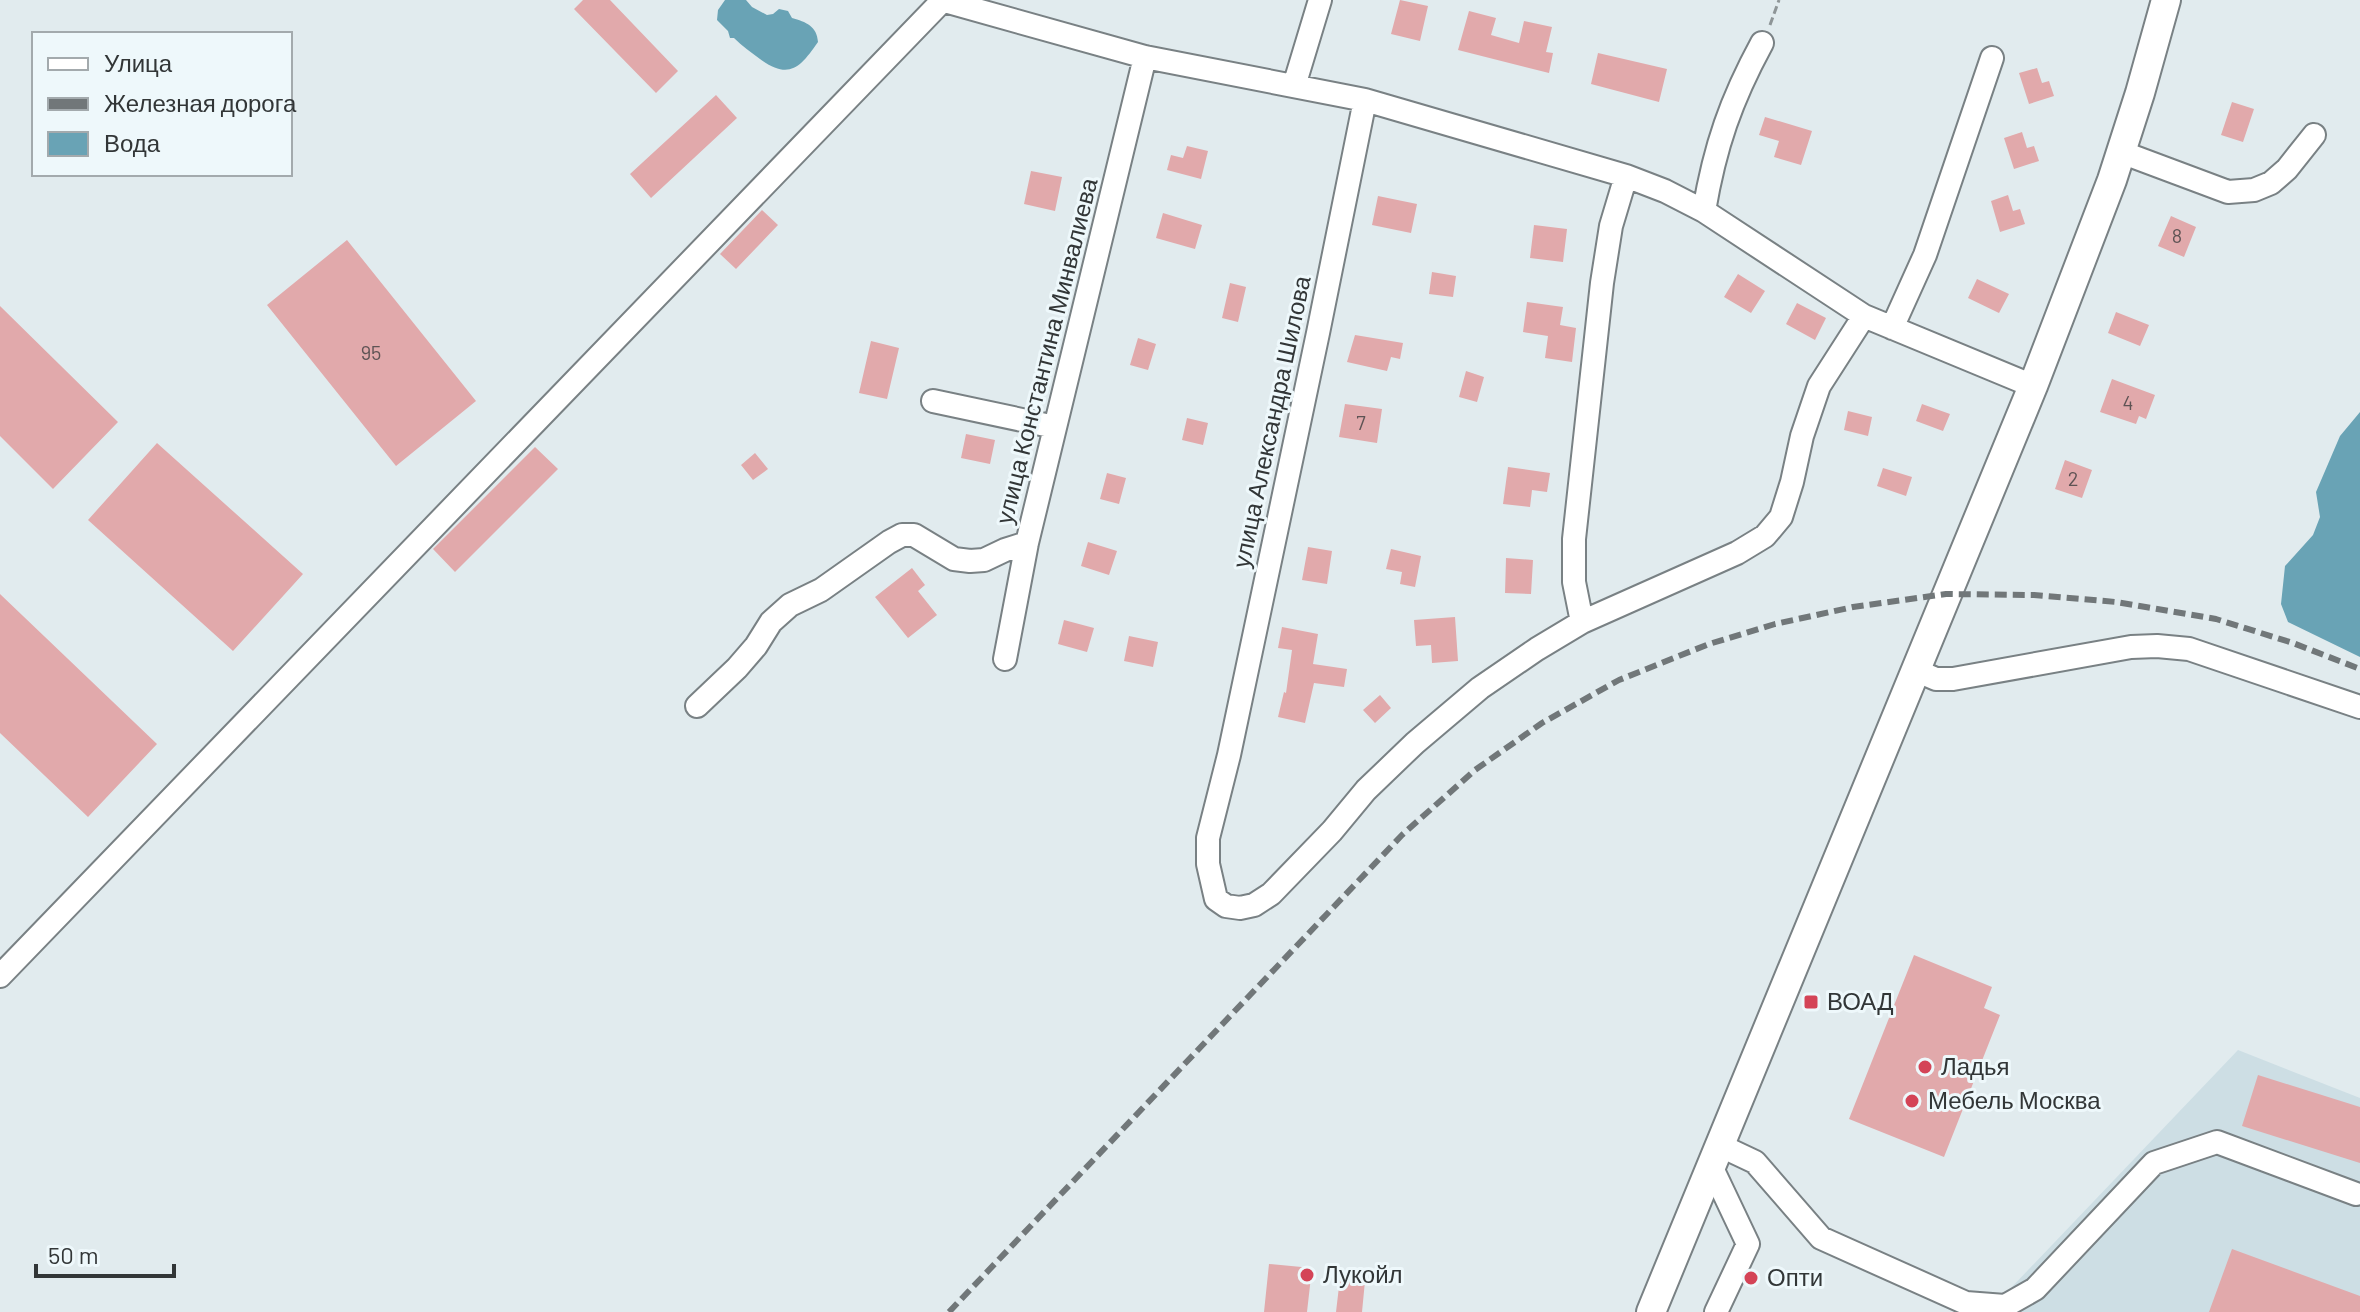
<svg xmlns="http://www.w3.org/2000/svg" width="2360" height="1312" font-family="Barlow,sans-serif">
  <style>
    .built { fill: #cddee4 }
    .water { fill: #69a3b5 }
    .building { fill: #e1a9ab }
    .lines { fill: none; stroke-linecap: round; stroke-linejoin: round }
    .minor-casing { stroke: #798184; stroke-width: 26 }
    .major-casing { stroke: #798184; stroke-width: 32 }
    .path { stroke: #8e9597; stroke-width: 3; stroke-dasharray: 8 4; stroke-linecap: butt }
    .minor { stroke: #fff; stroke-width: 22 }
    .major { stroke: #fff; stroke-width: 28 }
    .rail { stroke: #717779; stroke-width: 6; stroke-dasharray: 12 6; stroke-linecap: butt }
    .poi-dot { fill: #d44457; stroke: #eef8fb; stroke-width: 3 }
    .labels { text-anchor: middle; stroke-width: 6; stroke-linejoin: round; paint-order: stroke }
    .number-label { font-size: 20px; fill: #5e5354 }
    .street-label { font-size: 24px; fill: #323637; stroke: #eef8fb }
    .poi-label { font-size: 24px; fill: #323637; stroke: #eef8fb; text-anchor: start }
  </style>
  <rect width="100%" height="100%" fill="#e1ebee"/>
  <path class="built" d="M2238,1050l122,48v214h-372z"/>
  <path class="water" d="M725,0h21l6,7 15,8 6,-1 6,-5 9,2 4,7c14,4 25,8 26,24 -18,26 -29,38 -58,17 -9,-7 -18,-13 -26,-21h-4l-2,-7 -11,-11 1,-10z
    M2360,412v245l-72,-35 -7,-18 4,-38 28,-31 7,-18 -4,-25 24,-56z"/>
  <path class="building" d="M583,0h27l68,71 -22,22 -82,-84z
    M1400,0l28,6 -8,35 -29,-7z
    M1469,11l27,7 -5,17 28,8 5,-22 28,6 -6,25 7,1 -4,20 -91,-23z
    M1598,53l69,16 -8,33 -68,-18z
    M2037,68l5,15 7,-2 5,15 -25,8 -10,-31z
    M716,95l21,23 -86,80 -21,-24z
    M2232,102l22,7 -11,33 -22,-7z
    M1765,117l47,14 -11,34 -27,-8 5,-16 -20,-6z
    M2022,132l5,16 7,-2 5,15 -25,8 -10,-31z
    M1187,146l21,5 -7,28 -34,-9 4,-15 12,3z
    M1031,171l31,6 -7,34 -31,-7z
    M2008,195l5,16 7,-2 5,15 -25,8 -9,-31z
    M1378,196l39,8 -6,29 -39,-8z
    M762,210l16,15 -42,44 -16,-15z
    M1163,213l39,12 -7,24 -39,-11z
    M2171,216l25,11 -12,30 -26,-11z
    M1534,225l33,4 -4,33 -33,-4z
    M347,240l129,161 -80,65 -129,-161z
    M1432,272l24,4 -3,21 -24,-3z
    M1738,274l27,17 -14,22 -27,-16z
    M1977,279l32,15 -10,19 -31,-15z
    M1230,283l16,4 -8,35 -16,-4z
    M1527,302l36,5 -3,18 16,3 -4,34 -27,-4 3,-22 -25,-4z
    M1797,303l29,15 -11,22 -29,-16z
    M0,306l118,116 -65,67 -53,-53z
    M2116,312l33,13 -9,21 -32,-13z
    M1355,335l48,8 -3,16 -9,-2 -4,14 -40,-9z
    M1138,338l18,6 -8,26 -18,-5z
    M871,341l28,7 -12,51 -28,-6z
    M1466,371l18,6 -7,25 -18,-5z
    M2112,379l43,16 -9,24 -7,-3 -3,8 -36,-12z
    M1345,404l37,5 -5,34 -38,-6z
    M1922,404l28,10 -7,17 -27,-10z
    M1848,411l24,6 -4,19 -24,-6z
    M1187,418l21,5 -5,22 -21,-5z
    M966,434l29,6 -5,24 -29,-6z
    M157,443l146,131 -70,77 -145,-131z
    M535,447l23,22 -103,103 -22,-23z
    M755,453l13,16 -15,11 -12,-15z
    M2065,460l27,10 -10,28 -27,-9z
    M1508,467l42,6 -3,19 -15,-2 -2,17 -27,-3z
    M1883,468l29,9 -6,19 -29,-10z
    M1107,473l19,5 -7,26 -19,-5z
    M1088,542l29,9 -8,24 -28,-9z
    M1308,547l24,4 -5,33 -25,-4z
    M1391,549l30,7 -6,31 -15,-3 2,-12 -16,-3z
    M1506,558l27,2 -2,34 -26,-1z
    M912,568l13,17 -7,6 19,24 -29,23 -33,-41z
    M0,594l157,150 -69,73 -88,-84z
    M1455,617l3,44 -26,2 -1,-18 -15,1 -2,-26z
    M1064,620l30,8 -7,24 -29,-8z
    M1282,627l36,7 -5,30 34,5 -3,18 -30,-4 -9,40 -27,-6 6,-25 2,1 6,-43 -14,-2z
    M1129,636l29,6 -5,25 -29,-6z
    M1380,695l11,13 -16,15 -12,-13z
    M1914,955l78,32 -8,21 16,7 -56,142 -95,-38z
    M2258,1075l102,32v56l-118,-37z
    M2232,1249l128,47v16h-151z
    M1269,1264l43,4 -5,44h-43z
    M1340,1278l25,3 -3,31h-26z"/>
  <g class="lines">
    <g class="minor-casing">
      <path id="minor" d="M941,0l204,57 220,43 261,76 39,15 39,20 160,105 169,70
        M1294,86l26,-86
        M1365,100l-47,233 -89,422 -21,83v26l8,35 10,7 14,2 14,-3 17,-11 61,-63 34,-41 49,-47 65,-55 57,-39 45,-27 155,-69 28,-17 16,-19 11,-35 10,-46 17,-50 45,-70
        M2121,152l107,40 26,-2 17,-7 16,-14 27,-34
        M1704,211c11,-65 27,-111 58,-168
        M1892,328l33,-73 67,-197
        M933,401l122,26
        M1582,622l-8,-40v-43l28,-256 9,-57 15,-50
        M1005,659l22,-116 118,-486
        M1915,670l21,9h17l178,-32 26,-1 32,3 171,58
        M697,706l40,-38 19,-22 15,-24 19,-17 31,-15 68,-48 13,-7h12l40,24 16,2 14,-1 21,-10 22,-7
        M0,976l943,-976
        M1719,1145l36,17 66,76 145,65 39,3 30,-17 119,-126 63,-21 139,52
        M1711,1166l37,78 -32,68"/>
    </g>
    <g class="major-casing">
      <path id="major" d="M1651,1312l382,-926 79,-206 28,-87 26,-93"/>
    </g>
    <path class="path" d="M1770,25l9,-25"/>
    <use href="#minor" class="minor"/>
    <use href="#major" class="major"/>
    <path class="rail" d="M949,1312l453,-477 73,-65 67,-47 77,-43 90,-36 66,-20 78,-17 93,-13 88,1 82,7 100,17 77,24 67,26"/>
  </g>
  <g class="poi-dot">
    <rect x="1803" y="994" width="16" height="16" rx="4"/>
    <circle cx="1925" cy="1067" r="8"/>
    <circle cx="1912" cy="1101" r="8"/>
    <circle cx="1307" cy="1275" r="8"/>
    <circle cx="1751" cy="1278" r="8"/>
  </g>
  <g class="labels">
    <g class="number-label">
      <text x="2177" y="243">8</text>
      <text x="371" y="360">95</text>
      <text x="2128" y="410">4</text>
      <text x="1361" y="430">7</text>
      <text x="2073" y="486">2</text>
    </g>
    <g class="street-label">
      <text transform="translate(1047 351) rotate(-76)" y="8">улица Константина Минвалиева</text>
      <text transform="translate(1272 422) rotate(-78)" y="8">улица Александра Шилова</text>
    </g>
    <g class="poi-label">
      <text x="1827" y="1010">ВОАД</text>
      <text x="1941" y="1075">Ладья</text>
      <text x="1928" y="1109">Мебель Москва</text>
      <text x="1323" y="1283">Лукойл</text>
      <text x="1767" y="1286">Опти</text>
    </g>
  </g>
  <rect x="32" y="32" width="260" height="144" fill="#eef8fb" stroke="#a3aaad" stroke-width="2"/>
  <rect x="48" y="58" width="40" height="12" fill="#ffffff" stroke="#a3aaad" stroke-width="2"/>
  <text x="104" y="72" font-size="24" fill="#323637">Улица</text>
  <rect x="48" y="98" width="40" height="12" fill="#717779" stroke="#a3aaad" stroke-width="2"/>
  <text x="104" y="112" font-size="24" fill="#323637">Железная дорога</text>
  <rect x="48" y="132" width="40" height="24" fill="#69a3b5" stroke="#a3aaad" stroke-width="2"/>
  <text x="104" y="152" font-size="24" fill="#323637">Вода</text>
  <path d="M36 1264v12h138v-12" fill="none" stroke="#323637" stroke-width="4"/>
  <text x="48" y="1264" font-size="24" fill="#323637" stroke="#eef8fb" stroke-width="6" paint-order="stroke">50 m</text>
</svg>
